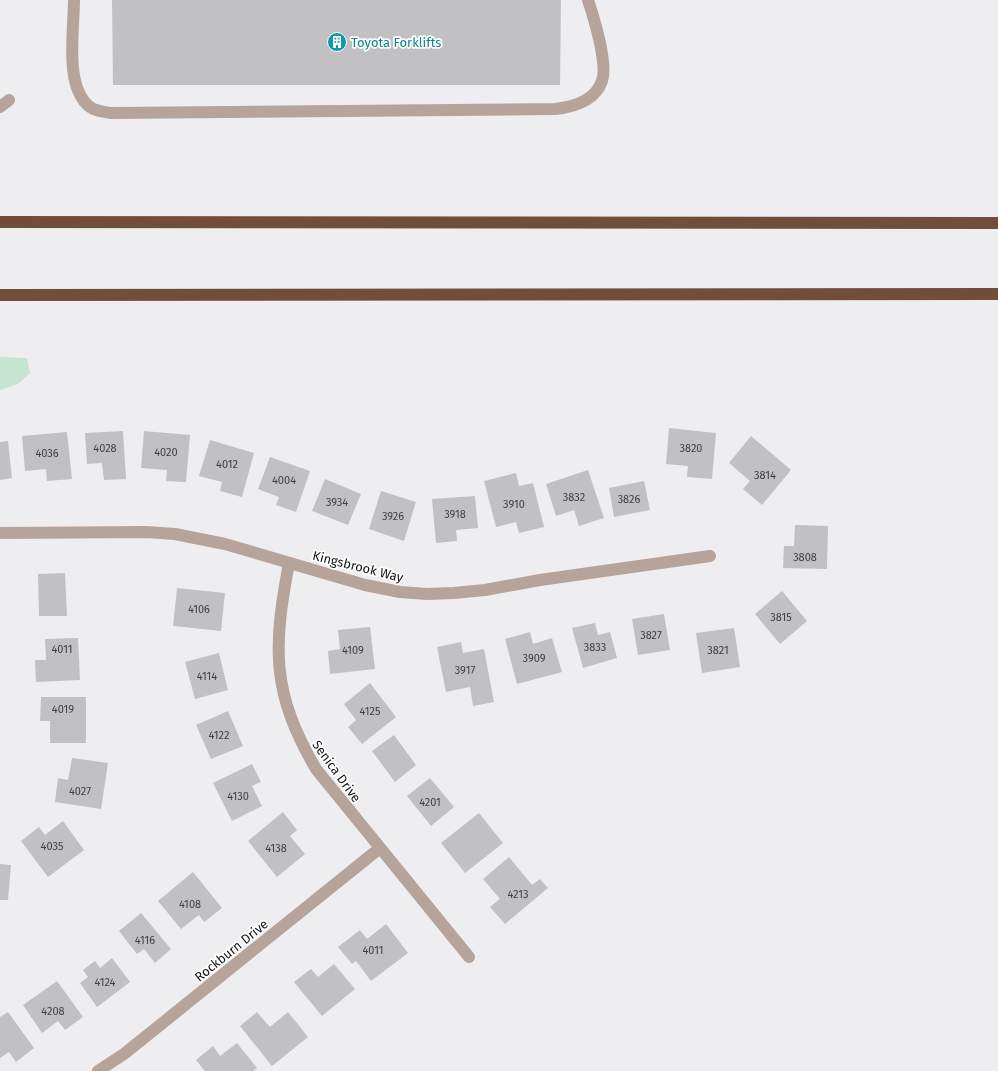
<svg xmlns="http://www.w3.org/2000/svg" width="998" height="1071" font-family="'Fira Sans',sans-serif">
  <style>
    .green { fill: #c7e4d3 }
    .building { fill: #c1c0c2 }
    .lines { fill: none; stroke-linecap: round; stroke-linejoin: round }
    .minor { stroke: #b6a399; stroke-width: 12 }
    .highway { stroke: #724d3a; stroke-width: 12 }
    .labels { text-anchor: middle; stroke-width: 3.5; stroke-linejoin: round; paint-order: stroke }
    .number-label { font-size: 11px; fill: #3f3f40 }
    .culture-label { font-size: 13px; fill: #0d838f; stroke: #fff; text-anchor: start }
    .street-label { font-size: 13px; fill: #141415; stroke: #fff }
  </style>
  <rect width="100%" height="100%" fill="#eeeef1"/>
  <path class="green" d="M0,357l27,1 3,15 -12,11 -18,6z"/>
  <path class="building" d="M112,0h449l-1,85h-447z
    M669,428l47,5 -4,46 -25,-2 1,-11 -22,-2z
    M123,431l3,48 -22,1 -2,-17 -15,1 -2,-31z
    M144,431l46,4 -4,47 -20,-1 1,-11 -26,-2z
    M67,432l5,47 -25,2 -1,-12 -21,2 -3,-35z
    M751,436l40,34 -29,35 -19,-16 7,-8 -21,-18z
    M210,440l44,13 -12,44 -22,-6 2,-9 -23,-6z
    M8,441l4,37 -12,2v-38z
    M270,457l40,14 -14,41 -20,-7 3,-8 -21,-8z
    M588,470l16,48 -25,8 -5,-16 -18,6 -10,-32z
    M516,473l3,13 14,-3 11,44 -25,6 -3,-11 -20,5 -12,-46z
    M325,479l36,15 -13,31 -36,-14z
    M644,481l6,29 -36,7 -5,-29z
    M381,491l35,11 -12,39 -35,-12z
    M475,496l3,32 -22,2 1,11 -21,2 -4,-44z
    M795,525l33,1 -1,43 -44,-1 1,-22h10z
    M65,573l2,43h-28l-1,-42z
    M177,588l48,5 -4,38 -48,-5z
    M782,591l25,30 -27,23 -25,-30z
    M664,614l6,36 -32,5 -6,-36z
    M595,623l3,12 12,-3 7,26 -34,10 -11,-40z
    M370,627l5,42 -45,5 -2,-23 12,-2 -2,-19z
    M734,628l6,39 -38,6 -6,-40z
    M530,632l3,12 19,-6 10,34 -45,12 -12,-45z
    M78,638l2,42 -44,2 -1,-22h11l-1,-21z
    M461,642l2,11 21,-4 10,53 -21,4 -3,-19 -24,5 -9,-45z
    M219,653l9,37 -33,9 -10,-37z
    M370,683l26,34 -34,27 -14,-17 8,-7 -12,-16z
    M41,697h45v46h-36v-22h-10z
    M228,711l15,35 -32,13 -15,-34z
    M394,735l22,30 -21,17 -23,-31z
    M72,758l36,5 -7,46 -46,-7 3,-24 10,2z
    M252,764l9,18 -9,4 10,20 -30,15 -19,-38z
    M430,778l24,29 -23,19 -24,-30z
    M283,812l14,18 -7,6 15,18 -28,23 -29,-36z
    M479,813l24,30 -38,30 -24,-30z
    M63,821l21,29 -36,27 -27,-36 18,-14 6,8z
    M509,857l23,28 8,-6 8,9 -43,36 -15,-17 10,-8 -17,-20z
    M0,864l11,1 -3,35h-8z
    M193,872l29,36 -18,14 -5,-7 -18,14 -23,-28z
    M141,913l30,36 -16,14 -11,-14 -7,5 -18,-23z
    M386,924l22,29 -37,28 -15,-20 -4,3 -14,-17 22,-17 7,9z
    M112,958l18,24 -33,25 -17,-24 8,-6 -5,-7 12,-9 5,7z
    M334,964l21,25 -33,27 -28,-34 17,-13 7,8z
    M57,981l26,36 -18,13 -7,-9 -16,12 -19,-28z
    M8,1012l26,36 -18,14 -7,-10 -9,6v-41z
    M257,1012l13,15 18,-15 20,25 -36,29 -32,-40z
    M237,1043l20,25 -4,3h-48l-9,-11 17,-14 7,10z"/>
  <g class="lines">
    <path class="minor" d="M74,0c0,31 -10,87 16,107 5,4 15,5 21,6l444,-4c19,-2 40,-8 47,-28 6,-17 -8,-63 -14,-81
      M0,107l9,-7
      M0,533l146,-1 29,2 50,10 140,41 35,7 27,2 27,-1 31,-3 55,-10 170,-24
      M289,563c-16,85 -18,129 27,206l153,188
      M98,1071l26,-17 256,-206"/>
    <path class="highway" d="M0,222l998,1
      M0,295l998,-1"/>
  </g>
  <defs>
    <g id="building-disc" transform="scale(1)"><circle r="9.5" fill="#0f9aa8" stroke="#fff"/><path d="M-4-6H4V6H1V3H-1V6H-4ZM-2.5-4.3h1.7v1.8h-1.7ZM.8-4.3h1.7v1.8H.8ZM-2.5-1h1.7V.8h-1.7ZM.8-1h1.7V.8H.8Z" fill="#fff"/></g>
  </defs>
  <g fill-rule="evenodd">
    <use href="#building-disc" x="337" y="42"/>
  </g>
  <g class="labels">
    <g class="number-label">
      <text x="105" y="452">4028</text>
      <text x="691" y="452">3820</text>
      <text x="166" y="456">4020</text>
      <text x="47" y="457">4036</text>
      <text x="227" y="468">4012</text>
      <text x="765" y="479">3814</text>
      <text x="284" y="484">4004</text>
      <text x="574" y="501">3832</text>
      <text x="629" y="503">3826</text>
      <text x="337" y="506">3934</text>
      <text x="514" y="508">3910</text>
      <text x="455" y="518">3918</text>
      <text x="393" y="520">3926</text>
      <text x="805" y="561">3808</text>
      <text x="199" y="613">4106</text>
      <text x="781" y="621">3815</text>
      <text x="651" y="639">3827</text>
      <text x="595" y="651">3833</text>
      <text x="62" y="653">4011</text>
      <text x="353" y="654">4109</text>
      <text x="718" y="654">3821</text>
      <text x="534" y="662">3909</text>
      <text x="465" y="674">3917</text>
      <text x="207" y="680">4114</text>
      <text x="63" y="713">4019</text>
      <text x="370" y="715">4125</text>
      <text x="219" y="739">4122</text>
      <text x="80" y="795">4027</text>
      <text x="238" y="800">4130</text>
      <text x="430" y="806">4201</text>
      <text x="52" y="850">4035</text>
      <text x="276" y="852">4138</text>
      <text x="518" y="898">4213</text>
      <text x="190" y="908">4108</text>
      <text x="145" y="944">4116</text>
      <text x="373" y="954">4011</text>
      <text x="105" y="986">4124</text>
      <text x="53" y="1015">4208</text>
    </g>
    <g class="culture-label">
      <text x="351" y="47">Toyota Forklifts</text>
    </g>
    <g class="street-label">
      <text transform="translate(358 566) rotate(14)" y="5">Kingsbrook Way</text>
      <text transform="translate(337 771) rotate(54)" y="5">Senica Drive</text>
      <text transform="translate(231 950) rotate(-39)" y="5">Rockburn Drive</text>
    </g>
  </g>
</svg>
